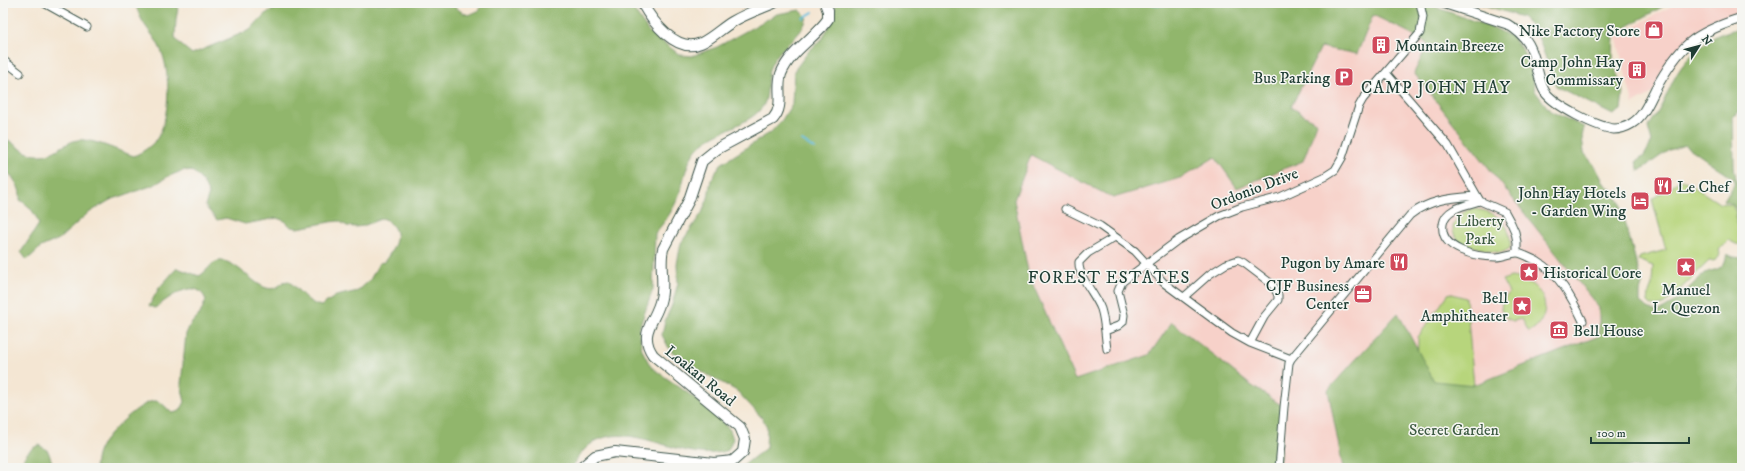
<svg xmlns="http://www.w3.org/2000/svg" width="1745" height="471" font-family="'IM FELL DW Pica',serif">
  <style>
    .built { fill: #f7d1c9 }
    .green { fill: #b7d57c; stroke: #6b8958 }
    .forest { fill: #91b66c; stroke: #587a50 }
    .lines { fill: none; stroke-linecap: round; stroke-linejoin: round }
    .stream { stroke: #64bfe2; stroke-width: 2 }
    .street-casing { stroke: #3f564c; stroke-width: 9 }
    .secondary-casing { stroke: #3f564c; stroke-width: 11 }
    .primary-casing { stroke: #3f564c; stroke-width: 12 }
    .street { stroke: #fff; stroke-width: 7 }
    .secondary { stroke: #fff; stroke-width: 9 }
    .primary { stroke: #fff; stroke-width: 10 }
    .labels { text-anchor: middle; stroke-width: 3; stroke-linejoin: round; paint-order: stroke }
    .poi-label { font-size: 16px; fill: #1f3d34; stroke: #f6f6f2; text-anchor: end }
    .street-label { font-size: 16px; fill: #1f3d34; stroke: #f6f6f2 }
    .park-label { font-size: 16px; fill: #3d5b42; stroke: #f6f6f2 }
    .neighbourhood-label { font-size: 17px; letter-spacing: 1px; fill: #1f3d34; stroke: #f6f6f2 }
  </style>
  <rect width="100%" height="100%" fill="#f6f6f2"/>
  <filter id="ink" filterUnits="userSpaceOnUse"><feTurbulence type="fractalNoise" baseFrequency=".025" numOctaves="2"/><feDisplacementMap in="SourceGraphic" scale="8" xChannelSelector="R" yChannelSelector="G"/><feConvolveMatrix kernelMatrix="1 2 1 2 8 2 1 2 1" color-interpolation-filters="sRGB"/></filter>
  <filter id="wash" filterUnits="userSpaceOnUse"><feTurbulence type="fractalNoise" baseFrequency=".012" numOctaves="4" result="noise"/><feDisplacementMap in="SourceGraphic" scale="16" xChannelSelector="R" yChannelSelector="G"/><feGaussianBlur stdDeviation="0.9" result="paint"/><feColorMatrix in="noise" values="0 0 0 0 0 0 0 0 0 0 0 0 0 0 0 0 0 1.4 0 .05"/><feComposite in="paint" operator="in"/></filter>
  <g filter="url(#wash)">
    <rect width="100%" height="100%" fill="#f4e6d3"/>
    <path class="built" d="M1677,3h65v14l-46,18 -43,58 -20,11 -17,-68z
      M1372,15l38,18 18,11 -14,29 185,235v29l-125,48 -40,-4 -37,-68 -69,77 15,78h-64l4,-61 -34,-23 -77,-62 -23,33 -74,25 -46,-104 -15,-76 17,-45 82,43 70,-21 32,-21 102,-33 -26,-16 30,-60z"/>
    <path class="green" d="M1682,179l37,24 13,2 4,8v11l6,2v19l-6,-1 -8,-4 -9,10c3,7 -3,12 -10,11l-44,43c-7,3 -12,4 -17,-2l1,-9 3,-8 1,-19 -15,-6 2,-3 26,-7 -14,-51z
      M1470,209c24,0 43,14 40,39 -2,1 -5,4 -8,4 -7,2 -39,-8 -44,-12 -12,-13 0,-26 12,-31z
      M1511,277c24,2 44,24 28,47 -3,3 -7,6 -10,8l-7,-13 -9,2 -7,-3 -5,-8 1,-9 7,-8 -7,-13z
      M1449,293l17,5 8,87 -57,83 -1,-37 2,-94z"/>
    <path class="forest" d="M135,3h44l-3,16 -1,19 6,7 11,9 58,-24 15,-16 22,-11h163l13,10 6,2 11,-5 1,-7h148l19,28 32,24 12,1 25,-9 60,-33 23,-4 7,7c-5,22 -28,29 -36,48 -7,15 1,33 -12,46 -18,18 -51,20 -66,43 -7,12 -9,25 -13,38 -5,15 -14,29 -25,41l-2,56 -14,40 3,21 9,17 38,27 31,25 10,11 3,9 -5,11c-45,17 -103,-38 -142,-2 -6,6 -11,12 -14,20h-477c1,-6 1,-12 4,-18 5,-13 43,-51 57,-49 7,1 11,9 17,12l7,-2 5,-9 -4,-18 5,-50 4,-9 10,-11 6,-14c-10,-25 -37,-2 -51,8l-6,-2 10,-18 18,-20 22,8c8,-4 12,-14 20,-15 22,-3 45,45 64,21l6,-1c10,9 19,23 32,25l15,-10 22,-5 12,-11 9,-17 5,-1c13,-17 20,-32 -1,-44l-20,8 -8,1 -8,-1 -8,-5 -9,1 -32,6 -7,-1 -6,-6 -8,-3 -32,6 -19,-6 -9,2 -12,-14 4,-12 -6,-12 -9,-10 -10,-2 -17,7 -13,8 -44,15 -23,14 -28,25 -18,8 -14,13 -6,-8 18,-28c-4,-11 -9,-18 -19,-24 2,-13 -8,-24 -17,-32v-31c8,4 15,11 23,15 27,12 38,-15 58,-12 17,2 34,11 50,16 9,-4 16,-9 22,-16 15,-21 15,-70 4,-92 -3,-8 -9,-14 -13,-20 -6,-8 -9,-16 -12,-25z
      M836,3h592l10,5 58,21 16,8 11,14 8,19 4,21 15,20 34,16 -2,10 2,16 11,13 10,19 8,6 7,12 19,70 4,9 -3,10v10l6,5 11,5c20,-7 33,-28 49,-39 6,-4 10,-1 17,-8 2,-2 3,-7 4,-11l6,3 9,1v197l-7,13h-392l-15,-78 70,-77 36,68 40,4 125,-49v-28l-185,-235 14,-29 -18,-11 -37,-18 -16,39 -36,-7 -30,60 26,16 -14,38 -66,27 -22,-31 -32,20 -70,21 -82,-43 -17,45 15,76 46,104 74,-25 23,-33 77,62 35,23 -5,61h-539l26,-20 1,-21 -4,-8 -26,-28 -49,-27 -18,-14 -8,-15 3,-14 7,-16 6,-22 -1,-19 4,-21 21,-30 6,-15 3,-18 10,-16 50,-32 11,-12 10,-16 2,-33 15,-20 14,-13 11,-23z
      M1477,3h192l-55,31 -1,26 10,32 -2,18 -8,5 -57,-29 -20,-55 -14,-14z
      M1742,27v83l-9,6 1,51 5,27 3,4v26c-8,-11 -1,-18 -18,-23l10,-16v-6l-49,-34 -16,5 -30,21 -3,-9 8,-6 8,-14 -4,-15c11,-14 18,-31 25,-46 9,-18 25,-35 43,-45 8,-4 18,-6 26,-9z
      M39,445l9,6 6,17h-35c5,-11 8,-18 20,-23z"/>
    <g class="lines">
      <path class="stream" d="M875,3l40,2 11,-2
        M976,3l3,2 4,-2
        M1096,3l10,1 7,-1
        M1142,3l23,2 6,-2
        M803,18l10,-6
        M802,141l13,8"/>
    </g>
  </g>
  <g filter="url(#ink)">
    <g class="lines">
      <g class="street-casing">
        <path id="street" d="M44,3l43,24
          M3,60l17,13
          M1387,74l61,71 32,56 25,11 6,11 4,9 2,10v11
          M1480,201c-13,4 -35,7 -37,23 -4,26 34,33 53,33 7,0 15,-4 21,-4 5,0 15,6 20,8 22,13 35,37 46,60
          M1065,209l35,17 35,25 29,32 68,50 18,10 41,16
          M1184,297l26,-23 16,-10 12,-4 6,3 29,22 5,10v5l-14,17 -14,26
          M1105,331l13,-5 5,-4 1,-7 -6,-24 4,-9 56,-42 41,-24 23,-9 38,-10 44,-20 11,-7 7,-12 17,-52 4,-7 57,-66 3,-16 -3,-14
          M1107,349c-2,-13 -2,-27 -6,-40 -5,-14 -23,-32 -22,-47l9,-9 27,-16
          M1279,468l5,-61 5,-44 2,-4 119,-144c20,-16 42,-17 66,-19"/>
      </g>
      <g class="secondary-casing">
        <path id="secondary" d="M1443,3l64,21c22,13 25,24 31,48 2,7 3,14 7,20 10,14 52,35 69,37 5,0 12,-2 17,-5 12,-7 18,-22 24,-34 24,-44 38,-57 87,-72"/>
      </g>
      <g class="primary-casing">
        <path id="primary" d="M642,3c10,18 34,51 59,40 11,-5 21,-15 31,-21 13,-8 28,-13 42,-19
          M581,468l14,-12 20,-4 99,11 19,-2 10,-9 2,-13 -5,-12 -87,-72c-16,-23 4,-35 8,-57 4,-16 -2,-33 2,-49l26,-49 13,-39 15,-12 56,-30c12,-14 3,-29 8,-45 9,-23 34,-36 47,-55v-8l-3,-8"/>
      </g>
      <use href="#street" class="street"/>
      <use href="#secondary" class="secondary"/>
      <use href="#primary" class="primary"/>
    </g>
  </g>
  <defs>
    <g id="shop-square" transform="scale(1)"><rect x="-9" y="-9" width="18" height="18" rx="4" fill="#d1495b" stroke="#f6f6f2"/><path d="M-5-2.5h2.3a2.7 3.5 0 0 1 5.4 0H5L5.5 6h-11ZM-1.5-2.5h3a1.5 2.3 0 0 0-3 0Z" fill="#fff"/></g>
    <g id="building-square" transform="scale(1)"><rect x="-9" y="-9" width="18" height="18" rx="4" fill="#d1495b" stroke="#f6f6f2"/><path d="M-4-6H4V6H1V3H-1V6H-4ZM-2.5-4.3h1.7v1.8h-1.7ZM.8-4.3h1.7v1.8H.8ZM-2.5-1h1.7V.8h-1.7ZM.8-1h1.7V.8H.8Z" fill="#fff"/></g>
    <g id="parking-square" transform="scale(1)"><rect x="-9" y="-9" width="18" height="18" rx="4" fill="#d1495b" stroke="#f6f6f2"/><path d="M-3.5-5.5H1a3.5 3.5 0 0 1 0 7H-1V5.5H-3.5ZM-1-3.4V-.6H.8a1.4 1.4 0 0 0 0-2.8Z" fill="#fff"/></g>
    <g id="restaurant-square" transform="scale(1)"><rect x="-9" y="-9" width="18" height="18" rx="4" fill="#d1495b" stroke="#f6f6f2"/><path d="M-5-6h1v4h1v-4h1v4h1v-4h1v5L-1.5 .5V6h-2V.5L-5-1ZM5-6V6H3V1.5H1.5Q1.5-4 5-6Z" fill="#fff"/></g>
    <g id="hotel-square" transform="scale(1)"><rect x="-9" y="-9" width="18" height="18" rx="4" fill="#d1495b" stroke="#f6f6f2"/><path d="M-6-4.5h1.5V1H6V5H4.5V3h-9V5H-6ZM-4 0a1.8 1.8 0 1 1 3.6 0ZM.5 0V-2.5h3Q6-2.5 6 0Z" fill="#fff"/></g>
    <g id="sight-square" transform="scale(1)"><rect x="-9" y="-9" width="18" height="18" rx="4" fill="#d1495b" stroke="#f6f6f2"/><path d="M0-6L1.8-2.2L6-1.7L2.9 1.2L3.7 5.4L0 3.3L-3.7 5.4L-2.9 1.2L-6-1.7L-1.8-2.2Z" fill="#fff"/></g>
    <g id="office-square" transform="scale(1)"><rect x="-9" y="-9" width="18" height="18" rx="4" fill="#d1495b" stroke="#f6f6f2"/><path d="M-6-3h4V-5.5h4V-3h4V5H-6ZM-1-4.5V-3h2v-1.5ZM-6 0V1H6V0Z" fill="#fff"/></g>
    <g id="museum-square" transform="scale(1)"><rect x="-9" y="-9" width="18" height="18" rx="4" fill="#d1495b" stroke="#f6f6f2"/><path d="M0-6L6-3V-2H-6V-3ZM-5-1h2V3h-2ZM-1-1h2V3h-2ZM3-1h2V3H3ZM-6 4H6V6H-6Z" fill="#fff"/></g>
  </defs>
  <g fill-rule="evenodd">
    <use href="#shop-square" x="1654" y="30"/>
    <use href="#building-square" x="1381" y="45"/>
    <use href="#building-square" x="1637" y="70"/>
    <use href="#parking-square" x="1344" y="77"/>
    <use href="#restaurant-square" x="1663" y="186"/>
    <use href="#hotel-square" x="1640" y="201"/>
    <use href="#restaurant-square" x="1399" y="262"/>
    <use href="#sight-square" x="1686" y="267"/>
    <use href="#sight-square" x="1529" y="272"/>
    <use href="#office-square" x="1363" y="294"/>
    <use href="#sight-square" x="1522" y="306"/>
    <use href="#museum-square" x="1559" y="330"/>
  </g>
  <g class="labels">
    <g class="poi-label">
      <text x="1640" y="36">Nike Factory Store</text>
      <text x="1395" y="51" text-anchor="start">Mountain Breeze</text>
      <text x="1623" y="67">Camp John Hay<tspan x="1623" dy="18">Commissary</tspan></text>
      <text x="1330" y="83">Bus Parking</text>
      <text x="1677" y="192" text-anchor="start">Le Chef</text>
      <text x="1626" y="198">John Hay Hotels<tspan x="1626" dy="18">- Garden Wing</tspan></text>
      <text x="1385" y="268">Pugon by Amare</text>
      <text x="1543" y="278" text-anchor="start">Historical Core</text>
      <text x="1349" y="291">CJF Business<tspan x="1349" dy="18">Center</tspan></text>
      <text x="1686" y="295" text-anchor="middle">Manuel<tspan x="1686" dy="18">L. Quezon</tspan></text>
      <text x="1508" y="303">Bell<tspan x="1508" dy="18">Amphitheater</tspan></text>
      <text x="1573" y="336" text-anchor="start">Bell House</text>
    </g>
    <g class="street-label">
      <text transform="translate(1254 188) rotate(-21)" y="6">Ordonio Drive</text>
      <text transform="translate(701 375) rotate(39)" y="6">Loakan Road</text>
    </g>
    <g class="park-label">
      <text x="1480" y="226">Liberty<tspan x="1480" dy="18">Park</tspan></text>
      <text x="1454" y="435">Secret Garden</text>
    </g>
    <g class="neighbourhood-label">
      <text x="1436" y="93">CAMP JOHN HAY</text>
      <text x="1109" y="283">FOREST ESTATES</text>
    </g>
  </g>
  <rect width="1745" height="471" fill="none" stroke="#f6f6f2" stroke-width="16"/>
  <g transform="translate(1699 46) rotate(54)" stroke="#f6f6f2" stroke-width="3" paint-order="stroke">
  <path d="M0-3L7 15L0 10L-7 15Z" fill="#1f3d34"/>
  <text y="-6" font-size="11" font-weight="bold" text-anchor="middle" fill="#1f3d34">N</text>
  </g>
  <path d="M1591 437v6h98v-6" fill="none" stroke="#1f3d34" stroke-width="2"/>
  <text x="1597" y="437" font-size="12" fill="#1f3d34" stroke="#f6f6f2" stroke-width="3" paint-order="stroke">100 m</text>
</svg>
